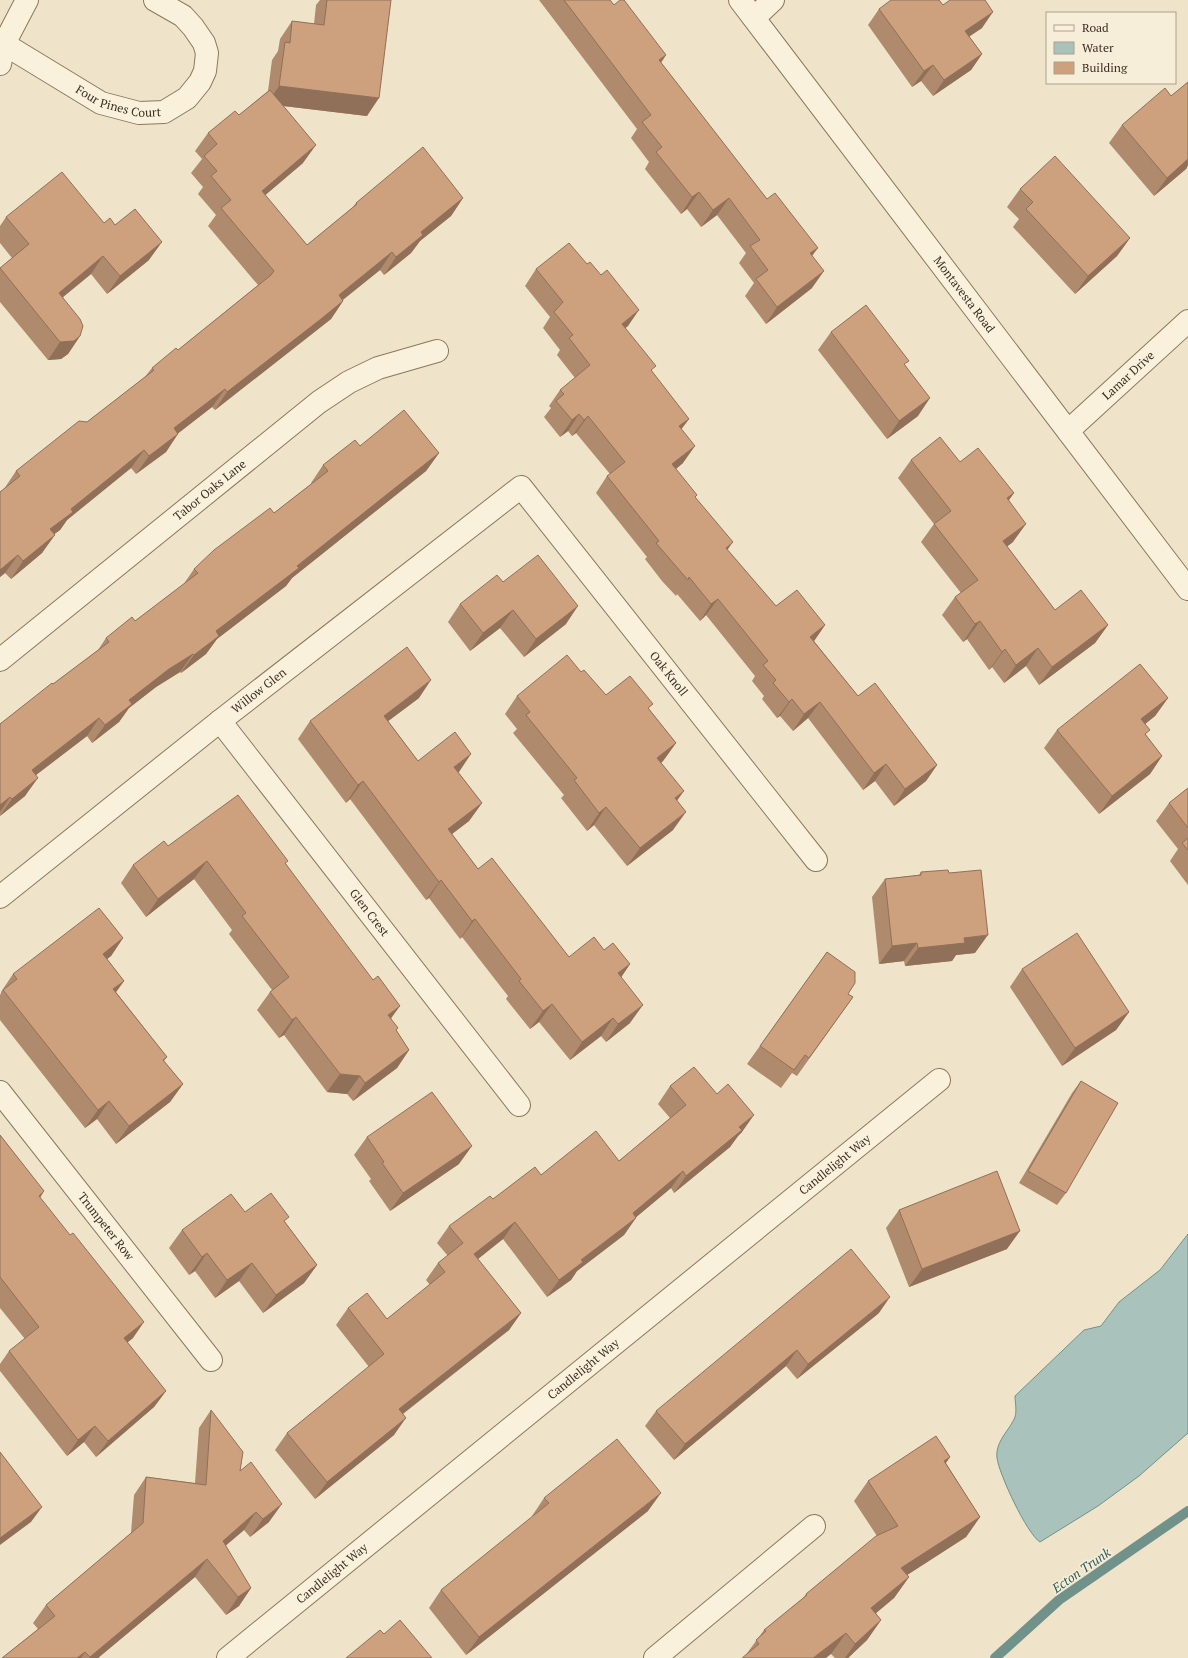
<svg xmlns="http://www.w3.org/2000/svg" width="1188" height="1658" font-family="'PT Serif',serif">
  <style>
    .water { fill: #a9c3bc; stroke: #70928a }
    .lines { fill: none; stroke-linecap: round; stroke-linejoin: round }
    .stream { stroke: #70928a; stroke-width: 10 }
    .minor-casing { stroke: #8c775d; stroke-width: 24 }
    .minor { stroke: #f9f1dc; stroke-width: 22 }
    .wall { fill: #b08a6c }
    .shaded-wall { fill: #907058 }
    .building { fill: #cda07e; stroke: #907058 }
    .labels { text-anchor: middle; stroke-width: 3; stroke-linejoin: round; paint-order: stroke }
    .street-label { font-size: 12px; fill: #3c2e20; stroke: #f6eed8 }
    .water-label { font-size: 13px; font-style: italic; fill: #305c5a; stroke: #f6eed8 }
  </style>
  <rect width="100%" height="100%" fill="#efe4c9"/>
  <path class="water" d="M1188,1234v199l-49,43 -41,30 -58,36c-13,-8 -41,-68 -43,-84 -2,-17 13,-28 18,-41 2,-6 0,-15 0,-21l69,-66 17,-4 18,-24 41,-32z"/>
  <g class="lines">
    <path class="stream" d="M995,1658l64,-58 129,-89"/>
    <g class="minor-casing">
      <g id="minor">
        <path id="s1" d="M740,0l448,589"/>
        <path d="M754,18l19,-18"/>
        <path id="s2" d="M4,44l97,59 38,10 25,-1 23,-14 13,-16 5,-11 2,-18 -3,-10 -11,-16 -10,-11 -28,-16"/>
        <path d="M0,64l4,-20 23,-44"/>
        <path id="s3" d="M1068,431l120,-110"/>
        <path id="s4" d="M0,660l319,-258 30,-20 29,-14 59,-17"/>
        <path id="s5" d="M220,721l299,384"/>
        <path id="s6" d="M0,897l220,-176 301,-234 295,373"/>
        <path id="s7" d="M0,1092l211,268"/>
        <path id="s8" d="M228,1658l711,-578"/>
        <path d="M655,1658l159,-132"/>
      </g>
    </g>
    <use href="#minor" class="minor"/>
  </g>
  <path class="wall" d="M320,0h71l-24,116 -84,-10 20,57 -38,32 42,50 45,-37 4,-5 107,-5 -12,18 -31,25 -9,12 -27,22 -4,-5 -37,30v1l-12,18 -116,91 -3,-3 -34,26 -12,19 -30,22 -5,-6 -64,52 -7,10 -6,4 -12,19 -31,26 -6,-6 -5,4v-85l4,-3 12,-18 71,-49 57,-44 8,-10 26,-18 80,-65 -50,-59 8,-11 -18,-21 5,-7 -12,-14 11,-14 -7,-8 13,-18 31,-18 29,-24 4,-31 6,-9 2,-12 12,-18 22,3 2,-19z
    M539,0h71l4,5 52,50 -5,8 106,136 45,56v33l-46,36 -21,-28 9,-13 -15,-20 7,-10 -29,-38 -16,12 -14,-18 -6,5 -36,-45 4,-7 -18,-24 6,-9z
    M943,5l39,23 -13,8 13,18 -11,16 -38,26 -12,-15 -9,6 -44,-62 11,-16z
    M1188,82v83l-2,4 -32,27 -45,-53 13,-18 49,-29z
    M1020,189l110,49 -13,18 -42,38 -62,-67 6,-8 -12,-12z
    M6,217l98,6 11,2 34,35 -42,34 -16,-20 -28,23 17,39 -12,18 -7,5 -13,1 -48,-58v-34l12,-10 -12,-15v-17z
    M536,269l92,57 -3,2 27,44 37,47 -8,10 2,34 -7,6 19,29 32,52 49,56 49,19 -11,16 44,55 79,69 -11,16 -32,25 -19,-25 -12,9 -55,-72 -15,13 -13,-15 -3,2 -15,-19 2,-3 -12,-15 3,-5 -49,-61 -6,6 -23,-27 -1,2 -14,-15 -17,-22 2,-2 -51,-64 11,-17 3,-2 -34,-41 -4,3 -4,-5 -8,6 -16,-20 7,-9 -2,-2 11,-16 15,-12 -18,-23 3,-5 -17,-22 7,-11 -25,-31z
    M831,332l75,34 12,50 -31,23 -69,-89z
    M360,446l79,7 -13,18 -134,107 -6,8 -69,53 -11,15 -25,19 -1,-1 -24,15 -27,21 -10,14 -27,21 -5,-7 -51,39 -11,21 -25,20v-92l53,-40 45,-34 8,-12 29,-17 48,-36 11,-16 80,-56 37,-29v-1l12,-18z
    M911,460l49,2 54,31 -6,8 5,41 -6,4 48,64 53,15 -13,18 -56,42 -13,-19 -22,17 -12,-16 -3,3 -22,-31 -4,3 -21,-27 13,-18 6,-4 -40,-51 13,-18 -36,-46z
    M503,582l63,42 -42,33 -24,-29 -30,23 -22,-29 12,-18z
    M581,672l25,23 43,14 27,34 -13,18 -2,2 16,38 -4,29 -46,36 -33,-41 -7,6 -26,-33 3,-3 -51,-62 4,-4 -12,-15 12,-18z
    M419,698l-31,23 30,40 41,11h-1l24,31 -13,18 -17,13 26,35 91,88 35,-7 26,14 -9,13 9,46 -24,19 -5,-6 -31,24 -31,-38 -9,7 -24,-30 2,-3 -46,-59 -2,2 -31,-41 -3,2 -76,-101 -4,4 -48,-64 12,-18z
    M1168,698l-13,18 -10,8 1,11 16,21 -12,18 -51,40 -55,-66 13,-18z
    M1188,788v97l-18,-24 8,-12 -22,-28 13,-18z
    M168,846l118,18 105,154 6,13 12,19 -12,18 -44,33 -6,-7 -20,-2 -43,-57 -5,3 -22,-28 13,-18 2,-2 -43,-56 3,-4 -38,-51 -48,38 -25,-34 12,-18z
    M921,872l28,1 26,80 -19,2 -4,6 -47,5 -1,-5 -25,3 -7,-67 13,-18 34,-4z
    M123,938l-12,18 -4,3 17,22 -8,11 51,65 -3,4 19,23 -13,18 -54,42 -19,-25 -12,9 -85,-108v-25l1,-2v-1l12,-18z
    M827,952l21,42 5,3 -56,79 -5,-3 -11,15 -34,-24z
    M1022,969l107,43 -13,18 -54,36 -52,-79z
    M1081,1081l-15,112 -9,12 -38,-22 53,-90z
    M670,1086l72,46 -4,4 -8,11 -56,46 -3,-5 -35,29 -12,18 -47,36 -6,9 -24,17 -44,-58 -26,20 44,54 -12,17 -106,84 -9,21 -79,64 -40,-49 12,-17 82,-66 -33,-42 12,-17 39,11 43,-34 -4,-5 12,-17 10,-7 -11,-13 12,-17 44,-27 48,-24 78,-14 51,-43 -12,-14z
    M0,1135l44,56 -4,7 93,140 -6,5 39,48 -12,16 -58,50 -12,-15 -17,14 -67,-85v-7l9,-13 16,-12 -25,-31z
    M367,1137l92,27 -69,47 -21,-30 2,-2 -17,-24z
    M899,1210l108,39 -98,38 -23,-59z
    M245,1212l40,10 32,43 -13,18 -41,30 -24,-32 -24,17 -20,-27 -6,4 -20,-27 13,-18z
    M879,1313l-82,66 -11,-13 -112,94 -29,-34 11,-15z
    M211,1410l29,61 29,51 -19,15 -6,-7 -19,16 26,42 -12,18 -13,9 -31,-38 -97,81h-96l36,-29 -5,-6 13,-18 85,-72 3,-38 12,-18 49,6 4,-55z
    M950,1457l-4,6 34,54 -14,20 -59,38 2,2 -15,21 -18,15 5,7 -14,20 -19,18h-13l-4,-4 -86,2 19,-26 39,-32 3,-4 71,-58 -23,-35 14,-20z
    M544,1498l104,13 -182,144 -37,-47 12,-18 92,-73 -1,-1z"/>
  <path class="shaded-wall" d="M993,12l-11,16 -28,19 11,-16z
    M982,54l-11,16 -38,26 11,-16z
    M666,55l-12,17 5,-12z
    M933,65l-12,16 -9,6 12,-16z
    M279,86l100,12 -12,18 -100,-12z
    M316,145l-13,18 -54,46 13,-18z
    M1188,159v6l-2,4 -32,27 13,-18z
    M699,192l-12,17 -6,5 11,-17z
    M463,198l-12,18 -31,25 -9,12 -27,22 12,-18 25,-25z
    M729,198l-12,17 -16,12 12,-17z
    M1130,238l-13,18 -42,38 13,-18z
    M162,242l-13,18 -42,34 13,-18z
    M818,248l-12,16 4,-11z
    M392,252l-12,18 -54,43 13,-18z
    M103,256l-12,18 -45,37 13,-18z
    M824,271l-12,17 -46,36 11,-17z
    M343,301l-12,18 -116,91 12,-18z
    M639,310l-11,16 -18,14 12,-16z
    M80,336l-12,18 -7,5 -13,1 12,-18z
    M225,389l-13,18 -50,39 12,-18z
    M930,398l-12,18 -31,23 12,-18z
    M579,414l-11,17 -8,6 12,-17z
    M588,416l-12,17 -4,3 12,-16z
    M689,419l-12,16 2,-9z
    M178,434l-12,18 -30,22 13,-18z
    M695,446l-12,17 -22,18 11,-17z
    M144,450l-13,18 -64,52 -7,10 -23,17 13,-18 21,-20z
    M439,453l-13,18 -134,107 -6,8 -69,53 -11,15 -25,19 13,-18 22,-24 81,-65z
    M1014,493l-13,18 6,-13z
    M1026,524l-13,18 -22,17 12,-18z
    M55,535l-13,18 -31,26 12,-18z
    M733,542l-12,17 5,-11z
    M18,555l-13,18 -5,4v-7z
    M718,599l-12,16 -6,6 11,-17z
    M578,606l-12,18 -42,33 12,-18z
    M513,610l-13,18 -30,23 13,-18z
    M980,621l-13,18 -4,3 12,-18z
    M825,625l-11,16 -4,-4z
    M1108,625l-13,18 -56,42 13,-18z
    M1038,648l-12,18 -22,17 12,-18z
    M1005,649l-13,18 -3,3 13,-18z
    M193,654l-13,18 -24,15 -27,21 -10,14 -27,21 13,-18 24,-25 40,-31z
    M431,680l-12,18 -48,36 13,-18z
    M1168,698l-13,18 -26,21 12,-18z
    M792,699l-12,17 -3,2 12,-16z
    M820,702l-12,16 -15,13 11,-17z
    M99,718l-12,18 -68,52 13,-18z
    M676,743l-13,18 -18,15 12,-18z
    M471,754l-12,18 -17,13 12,-18z
    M1162,756l-12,18 -51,40 13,-18z
    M886,764l-11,17 -12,9 11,-17z
    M937,765l-11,16 -32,25 11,-17z
    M38,778l-13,18 -25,20 12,-17z
    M363,781l-13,18 -4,4 12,-18z
    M684,791l-13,18 4,-11z
    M10,797l-10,15v-7z
    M482,803l-13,18 -34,26 13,-18z
    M606,807l-12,18 -7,6 12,-18z
    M686,812l-13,18 -46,36 13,-18z
    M207,861l-13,18 -48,38 12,-18z
    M441,880l-12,18 -3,2 13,-18z
    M475,919l-13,18 -2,2 12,-18z
    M988,935l-13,18 -19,2 -4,6 -47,5 13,-18 46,-10z
    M123,938l-12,18 -21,16 13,-18z
    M917,943l-13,18 -25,3 13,-18z
    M630,964l-12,18v-9z
    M124,981l-13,18 2,-10z
    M552,1004l-13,18 -9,7 13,-18z
    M643,1005l-13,18 -24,19 12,-18z
    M400,1006l-13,18 1,-9z
    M1129,1012l-13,18 -54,36 13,-18z
    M296,1017l-12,18 -5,3 13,-18z
    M613,1018l-12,18 -31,24 12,-18z
    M409,1050l-12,18 -44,33 12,-18z
    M340,1074l20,2 -13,18 -20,-2z
    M183,1084l-13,18 -54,42 13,-18z
    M109,1101l-12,18 -12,9 13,-18z
    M754,1115l-12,17 -4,4 -8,11 -56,46 12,-17 53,-49z
    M472,1146l-13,18 -69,47 13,-18z
    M683,1171l-12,17 -43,36 8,-6 -12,17 -47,36 -6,9 -24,17 12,-17 22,-20 52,-47z
    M44,1191l-11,17 6,-12z
    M515,1222l-12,17 -41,33 12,-18z
    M1020,1231l-13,18 -98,38 13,-18z
    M207,1253l-12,18 -6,4 13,-18z
    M252,1263l-13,18 -24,17 12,-18z
    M317,1265l-13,18 -41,30 13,-18z
    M890,1297l-11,16 -82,66 11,-15z
    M521,1313l-12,17 -122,96 12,-17z
    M144,1322l-11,16 -21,16 12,-16z
    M797,1350l-11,16 -112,94 11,-16z
    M166,1391l-12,16 -58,50 12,-16z
    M406,1418l-12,17 -79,64 12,-17z
    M95,1426l-11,16 -17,14 11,-16z
    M950,1457l-15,21 9,-17z
    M661,1493l-13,18 -182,144 13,-18z
    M282,1504l-13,18 -19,15 13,-18z
    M42,1507l-11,15 -31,23v-7z
    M256,1512l-12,18 -34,29 13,-18z
    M980,1517l-14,20 -79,51 14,-20z
    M207,1559l-12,18 -97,81h-9z
    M909,1577l-15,21 -37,31 14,-21z
    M251,1588l-12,18 -13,9 12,-18z
    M881,1620l-14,20 -19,18h-3l10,-14z
    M846,1633l-15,21 -5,4h-13z
    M85,1652l-4,6h-4z"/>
  <path class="building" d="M327,0h64l-12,98 -100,-12 6,-44 5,1 2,-22 32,4z
    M564,0h46l4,5 6,-5h4l42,55 -7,5 108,139 8,-6 43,55 -8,5 14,18 -47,36 -21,-28 12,-9 -18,-24 10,-6 -31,-42 -16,12 -14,-18 -7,5 -36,-45 6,-5 -20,-25 9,-7z
    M891,0h48l4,5 7,-5h35l8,12 -28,19 17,23 -38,26 -11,-15 -9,6 -45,-62z
    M1188,82v77l-21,19 -45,-53 43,-37 6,8z
    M270,90l46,55 -54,46 45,54 50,-41 -1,-1 67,-56 40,51 -42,34 2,3 -27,22 -4,-5 -53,43 4,6 -22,18 -94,73 -2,-3 -51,39 4,6 -29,22 -5,-6 -73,59 2,3 -23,17 5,6 -32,26 -5,-6 -18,15v-78l20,-16 -4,-5 63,-50 8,1 67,-52 -2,-2 24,-20 2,2 93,-75 3,-4 -53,-63 10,-8 -20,-24 6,-5 -13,-15 13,-12 -9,-11 27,-22 4,4z
    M1055,156l75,82 -42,38 -62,-67 7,-7 -13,-13z
    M62,172l42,51 6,-5 5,7 20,-16 27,33 -42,34 -17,-20 -44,37 21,26 3,7 -3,10 -6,5 -14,1 -60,-74 29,-24 -23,-27z
    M569,243l18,21 3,-2 11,13 6,-5 32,40 -17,14 34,42 -5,4 38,49 -10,7 16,20 -23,18 25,31 -2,2 38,45 -7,6 50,58 21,-16 28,35 -15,12 48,59 17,-13 62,82 -32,24 -19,-25 -12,9 -54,-71 -16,12 -12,-15 -3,3 -16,-19 3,-3 -13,-15 5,-4 -50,-62 -7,5 -22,-27 -1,3 -14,-16 -18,-21 3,-2 -52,-65 18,-14 -37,-46 -4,4 -5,-6 -7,6 -16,-19 8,-7 -4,-4 30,-25 -21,-27 4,-3 -19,-23 9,-10 -27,-33z
    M866,305l43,56 -5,3 26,34 -31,23 -68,-89z
    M404,410l35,43 -142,113 2,2 -83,63 3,5 -25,19 -1,-1 -24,15 -40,31 3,4 -27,21 -6,-7 -67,52 6,8 -26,21 -2,-2 -10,8v-81l52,-41 1,1 56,-42 -3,-4 26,-21 3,4 63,-48 -4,-4 20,-19 56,-42 4,5 54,-42 -5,-6 32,-25 5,6z
    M940,437l20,25 18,-14 36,45 -7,5 19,26 -23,17 52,69 26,-20 27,35 -56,42 -14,-19 -22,17 -11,-16 -3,3 -22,-31 -5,3 -20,-27 23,-17 -44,-56 17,-13 -40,-51z
    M538,555l40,51 -42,33 -23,-29 -30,23 -23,-29 37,-29 6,7z
    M407,647l24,33 -47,36 34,45 37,-29 16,22 -17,13 28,36 -34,26 30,40 14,-11 77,99 25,-20 10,13 9,-7 17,21 -12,9 25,32 -25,19 -5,-6 -31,24 -30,-38 -9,7 -24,-30 2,-2 -46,-60 -3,2 -31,-41 -2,2 -76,-101 -5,4 -48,-64z
    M567,655l14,17 3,-2 22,25 24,-19 23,28 -5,4 28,35 -19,15 27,33 -9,7 11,14 -46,36 -34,-41 -7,6 -25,-33 3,-2 -51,-63 4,-3 -13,-16z
    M1140,664l28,34 -27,21 9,11 -5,4 17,22 -50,40 -55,-66z
    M1188,788v40l-19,-25z
    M238,795l50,66 -3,2 88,117 5,-4 22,30 -12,9 10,13 -2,2 13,20 -44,33 -5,-7 -20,-2 -44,-57 -4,3 -22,-28 19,-15 -47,-61 4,-3 -39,-52 -49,38 -25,-34 31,-24 4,5z
    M1188,838v12l-6,-7z
    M948,870l1,3 32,-3 7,65 -24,3 1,5 -47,5 -1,-5 -25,3 -7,-67 36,-4v-3z
    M99,908l24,30 -20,16 21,27 -11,8 54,68 -4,3 20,24 -54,42 -20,-25 -11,9 -95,-120 14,-11 -4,-5z
    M1077,933l52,79 -54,36 -53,-79z
    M827,952l28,20v11l-7,11 5,3 -44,61 -4,-3 -11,15 -34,-24z
    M694,1067l23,27 11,-10 26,31 -15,12 3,3 -56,46 -3,-5 -50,42 3,5 -55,42 2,2 -24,18 -44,-58 -41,32 47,59 -122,96 7,9 -79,64 -40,-49 97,-79 -36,-46 19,-15 20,26 58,-47 -7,-9 25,-20 -14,-17 41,-30 3,3 42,-32 6,8 55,-44 23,30 67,-56 -16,-19z
    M1081,1081l37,22 -52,90 -38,-22z
    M432,1092l40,54 -69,47 -21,-30 2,-1 -17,-25z
    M0,1135l44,56 -5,5 31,39 3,-2 71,89 -20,16 42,53 -58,50 -13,-15 -17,14 -69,-89 30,-24 -39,-50z
    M997,1171l23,60 -98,38 -23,-59z
    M271,1193l18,24 -5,4 33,44 -41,30 -24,-32 -25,17 -20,-27 -5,4 -20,-27 49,-36 14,18z
    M851,1249l39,48 -82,67 -11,-14 -112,94 -29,-33z
    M211,1410l32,42 -3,19 11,-9 31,42 -19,15 -7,-7 -33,29 28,47 -13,9 -31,-38 -117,98 -5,-5 -8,6h-75l53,-42 -9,-11 97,-82 3,-46 60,8z
    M936,1436l14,21 -6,4 36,56 -79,51 8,9 -38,31 10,12 -26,24 -9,-11 -33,25h-71l17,-14 -3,-4 10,-9 -2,-1 43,-35 -1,-1 70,-58 22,-10 -30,-45z
    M617,1439l44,54 -182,144 -38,-47 108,-87 -5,-5z
    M0,1452l42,55 -42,31z
    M400,1620l32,38h-86l34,-28 4,4z"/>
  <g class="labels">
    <g class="street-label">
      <text dy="4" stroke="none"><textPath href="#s2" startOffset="130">Four Pines Court</textPath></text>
      <text dy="4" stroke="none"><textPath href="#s1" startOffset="370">Montavesta Road</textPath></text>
      <text dy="4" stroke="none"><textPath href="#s3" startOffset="82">Lamar Drive</textPath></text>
      <text dy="4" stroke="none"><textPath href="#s4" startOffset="270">Tabor Oaks Lane</textPath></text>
      <text dy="4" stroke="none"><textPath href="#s6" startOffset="901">Oak Knoll</textPath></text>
      <text dy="4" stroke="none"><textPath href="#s6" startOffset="331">Willow Glen</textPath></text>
      <text dy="4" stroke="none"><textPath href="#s5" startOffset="243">Glen Crest</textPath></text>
      <text dy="4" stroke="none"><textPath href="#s8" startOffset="782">Candlelight Way</textPath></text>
      <text dy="4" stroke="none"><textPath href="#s7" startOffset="171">Trumpeter Row</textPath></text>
      <text dy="4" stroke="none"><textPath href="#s8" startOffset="458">Candlelight Way</textPath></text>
      <text dy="4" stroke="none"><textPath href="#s8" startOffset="134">Candlelight Way</textPath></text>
    </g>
    <g class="water-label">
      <text transform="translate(1081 1570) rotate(-35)" y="5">Ecton Trunk</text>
    </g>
  </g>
  <rect x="1046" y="12" width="130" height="72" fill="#f6eed8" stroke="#aca18e"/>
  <rect x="1054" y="25" width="20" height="6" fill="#f9f1dc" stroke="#aca18e"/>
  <text x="1082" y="32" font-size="12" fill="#3c2e20">Road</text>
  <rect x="1054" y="42" width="20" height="12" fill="#a9c3bc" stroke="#aca18e"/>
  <text x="1082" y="52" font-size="12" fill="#3c2e20">Water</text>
  <rect x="1054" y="62" width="20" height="12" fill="#cda07e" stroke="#aca18e"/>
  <text x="1082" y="72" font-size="12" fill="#3c2e20">Building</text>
</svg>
